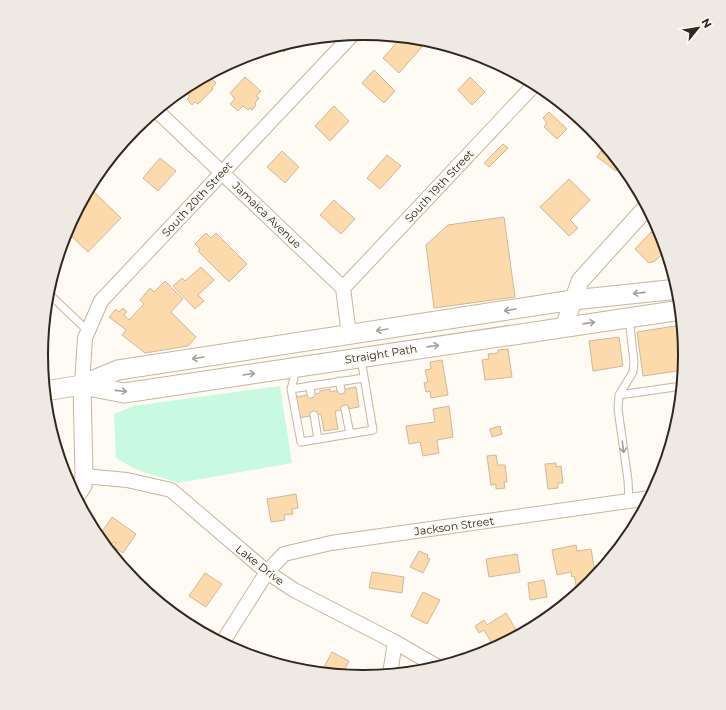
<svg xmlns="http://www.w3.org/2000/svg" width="726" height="710" font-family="Montserrat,sans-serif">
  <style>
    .green { fill: #c8f9e1 }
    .building { fill: #fcdaac; stroke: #ccb99e }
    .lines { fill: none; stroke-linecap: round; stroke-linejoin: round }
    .service-casing { stroke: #c8b59b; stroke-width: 9 }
    .minor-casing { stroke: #c8b59b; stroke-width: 16 }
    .tertiary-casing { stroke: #c8b59b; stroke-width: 19 }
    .secondary-casing { stroke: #c8b59b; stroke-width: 21 }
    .service { stroke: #fff; stroke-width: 7 }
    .minor { stroke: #fff; stroke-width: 14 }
    .tertiary { stroke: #fff; stroke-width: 17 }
    .secondary { stroke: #fff; stroke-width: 19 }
    .oneway { stroke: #a29e9a }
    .labels { text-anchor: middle; stroke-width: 3; stroke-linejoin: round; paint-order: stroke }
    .street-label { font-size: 11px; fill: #30281e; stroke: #fefaf4 }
    .rim { fill: none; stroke: #30281e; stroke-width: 2 }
  </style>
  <rect width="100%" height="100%" fill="#fefaf4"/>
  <path class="green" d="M280,386l12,77 -114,20 -43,-14 -19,-11 -2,-44 19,-8z"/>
  <path class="building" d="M402,37l12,1 -1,1 9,8 -23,26 -16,-15z
    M294,41l-10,11 -7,-6z
    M374,70l21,21 -11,12 -22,-20z
    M208,75l8,8 -4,5 1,1 -15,15 -3,-2 -3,3 -5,-6 3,-3 -4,-3 14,-14h3z
    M245,77l16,14 -5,5 3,2 -4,5 1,2 -4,5 -2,-2 -2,2 -5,-4 -5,5 -8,-7 5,-5 -5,-6z
    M470,77l15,15 -13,13 -14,-15z
    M334,106l15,15 -19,20 -15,-15z
    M549,112l18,17 -10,10 -13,-12 3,-4 -4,-5z
    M503,144l5,4 -19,19 -5,-4z
    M282,151l17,16 -14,16 -18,-16z
    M601,151l19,14 -4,6 -19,-14z
    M387,155l14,11 -21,23 -13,-11z
    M160,158l16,13 -18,20 -15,-13z
    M569,179l21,21 -20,20 8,8 -9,8 -29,-29z
    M89,187l32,31 -33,34 -22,-21z
    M334,200l21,19 -14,15 -21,-19z
    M504,217l11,80 -81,11 -8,-63 22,-20z
    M651,232l14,14 1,4 -11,11 -6,2 -14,-14z
    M206,233l5,5 5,-5 31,31 -18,18 -31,-31 2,-2 -5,-5z
    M201,267l13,13 -16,15 6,6 -9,8 -22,-23 9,-8 3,3z
    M165,281l18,18 -12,13 25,25 -8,9 -43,7 -23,-18 4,-5 -17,-13 7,-8 3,3 4,-4 4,4 -3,3 5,5 15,-16 -4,-4 10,-12 4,4z
    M682,325l3,30 -1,15 -41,6 -6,-44z
    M619,337l4,29 -30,5 -4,-30z
    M508,349l4,28 -27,3 -3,-20 7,-1 -1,-5 10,-1v-3z
    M442,360l6,35 -17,3 -1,-7 -4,1 -2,-9 4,-1 -3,-12 6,-1 -1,-7z
    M356,387l3,20 -24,4 3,18 -14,2 -3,-17 -22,4 -4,-21 25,-4v-2l10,-2v3z
    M449,406l4,31 -16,3 2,13 -16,3 -3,-14 -11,2 -3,-18 29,-4 -2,-13z
    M500,426l2,8 -10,3 -2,-8z
    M496,455l2,10h7l2,17h-3l1,6 -9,1v-5l-5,1 -4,-29z
    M556,463v4l5,-1 2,17h-5v5l-10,1 -3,-25z
    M296,494l2,14 -6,1 1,5 -9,1 1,5 -14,2 -4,-23z
    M112,517l24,17 -13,19 -9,-6 2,-4 -2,-1 -3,3 -8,-5 2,-4 -4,-3z
    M634,528l-3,6 -8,9 -1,-6 3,-1 -1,-6z
    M576,545l1,6 14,-2 4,23h-2l1,7 -3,4 -8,6 -6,1 -3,-14 -2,1 -1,-5 -14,3 -5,-25z
    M419,551l9,4 -1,3 3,1 -7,14 -13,-6z
    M517,554l3,18 -31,5 -3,-18z
    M372,572l32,5 -2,16 -33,-5z
    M205,573l17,11 -16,23 -17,-11z
    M544,580l3,17 -17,3 -2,-17z
    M423,592l17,8 -13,24 -16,-8z
    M506,613l10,17 -23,15 -9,-15 -5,3 -4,-7 9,-6 3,5z
    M176,614l17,12v1l-9,-4 -9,-8z
    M332,652l17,9 -6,12 2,1v1l-24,-2z"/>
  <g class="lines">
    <g class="service-casing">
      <path id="service" d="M47,292l41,39
        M293,369l1,9 -3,11 10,53 72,-12 -12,-71
        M339,381l2,9
        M310,386l1,8
        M291,389l73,-11
        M619,395l63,-9
        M345,409l5,25
        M314,415l4,24
        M629,501l-1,-21 -10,-71 1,-14 14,-23 1,-10 -5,-44"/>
    </g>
    <g class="minor-casing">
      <path id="minor" d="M156,110l187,178 6,47
        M343,288l192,-204
        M82,385l3,-47 16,-37 252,-267
        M84,476l43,4 44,10 96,82 27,18 101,52 43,25
        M222,643l45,-71 17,-18 47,-11 319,-45
        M390,674l5,-32"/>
    </g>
    <g class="tertiary-casing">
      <path id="tertiary" d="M564,327l16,-46 67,-74
        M75,497l8,-11 1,-10 -2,-91"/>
    </g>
    <g class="secondary-casing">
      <path id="secondary" d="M82,385l42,8 557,-83
        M45,391l37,-6 36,-15 455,-70 105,-11"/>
    </g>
    <use href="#service" class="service"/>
    <use href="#minor" class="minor"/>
    <use href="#tertiary" class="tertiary"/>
    <use href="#secondary" class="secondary"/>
  </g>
  <defs><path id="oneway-shaft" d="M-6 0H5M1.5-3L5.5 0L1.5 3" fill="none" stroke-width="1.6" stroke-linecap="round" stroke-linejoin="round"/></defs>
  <g class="oneway">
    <use href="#oneway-shaft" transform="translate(639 293) rotate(174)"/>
    <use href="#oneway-shaft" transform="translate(510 310) rotate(171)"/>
    <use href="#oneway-shaft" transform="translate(589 323) rotate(-8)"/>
    <use href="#oneway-shaft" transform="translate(382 330) rotate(171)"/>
    <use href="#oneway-shaft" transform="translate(433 346) rotate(-8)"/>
    <use href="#oneway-shaft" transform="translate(198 358) rotate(171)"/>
    <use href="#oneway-shaft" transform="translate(249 374) rotate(-9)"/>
    <use href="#oneway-shaft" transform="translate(121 391) rotate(6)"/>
    <use href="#oneway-shaft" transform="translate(623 447) rotate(82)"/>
  </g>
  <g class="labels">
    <g class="street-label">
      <text transform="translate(439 186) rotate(-47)" y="4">South 19th Street</text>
      <text transform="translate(197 199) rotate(-47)" y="4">South 20th Street</text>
      <text transform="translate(267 215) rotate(44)" y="4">Jamaica Avenue</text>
      <text transform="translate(381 354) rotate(-9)" y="4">Straight Path</text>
      <text transform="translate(454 526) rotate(-8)" y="4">Jackson Street</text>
      <text transform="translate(260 565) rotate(38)" y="4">Lake Drive</text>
    </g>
  </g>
  <path d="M0 0H726V710H0ZM48 355a315 315 0 1 1 630 0a315 315 0 1 1-630 0Z" fill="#eee9e3" fill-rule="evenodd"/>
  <path class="rim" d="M48 355a315 315 0 1 1 630 0a315 315 0 1 1-630 0Z"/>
  <g transform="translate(698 28) rotate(60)" stroke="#fefaf4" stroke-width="3" paint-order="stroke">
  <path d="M0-3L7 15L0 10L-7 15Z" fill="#30281e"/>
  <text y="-6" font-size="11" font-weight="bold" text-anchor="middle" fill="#30281e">N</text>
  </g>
</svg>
